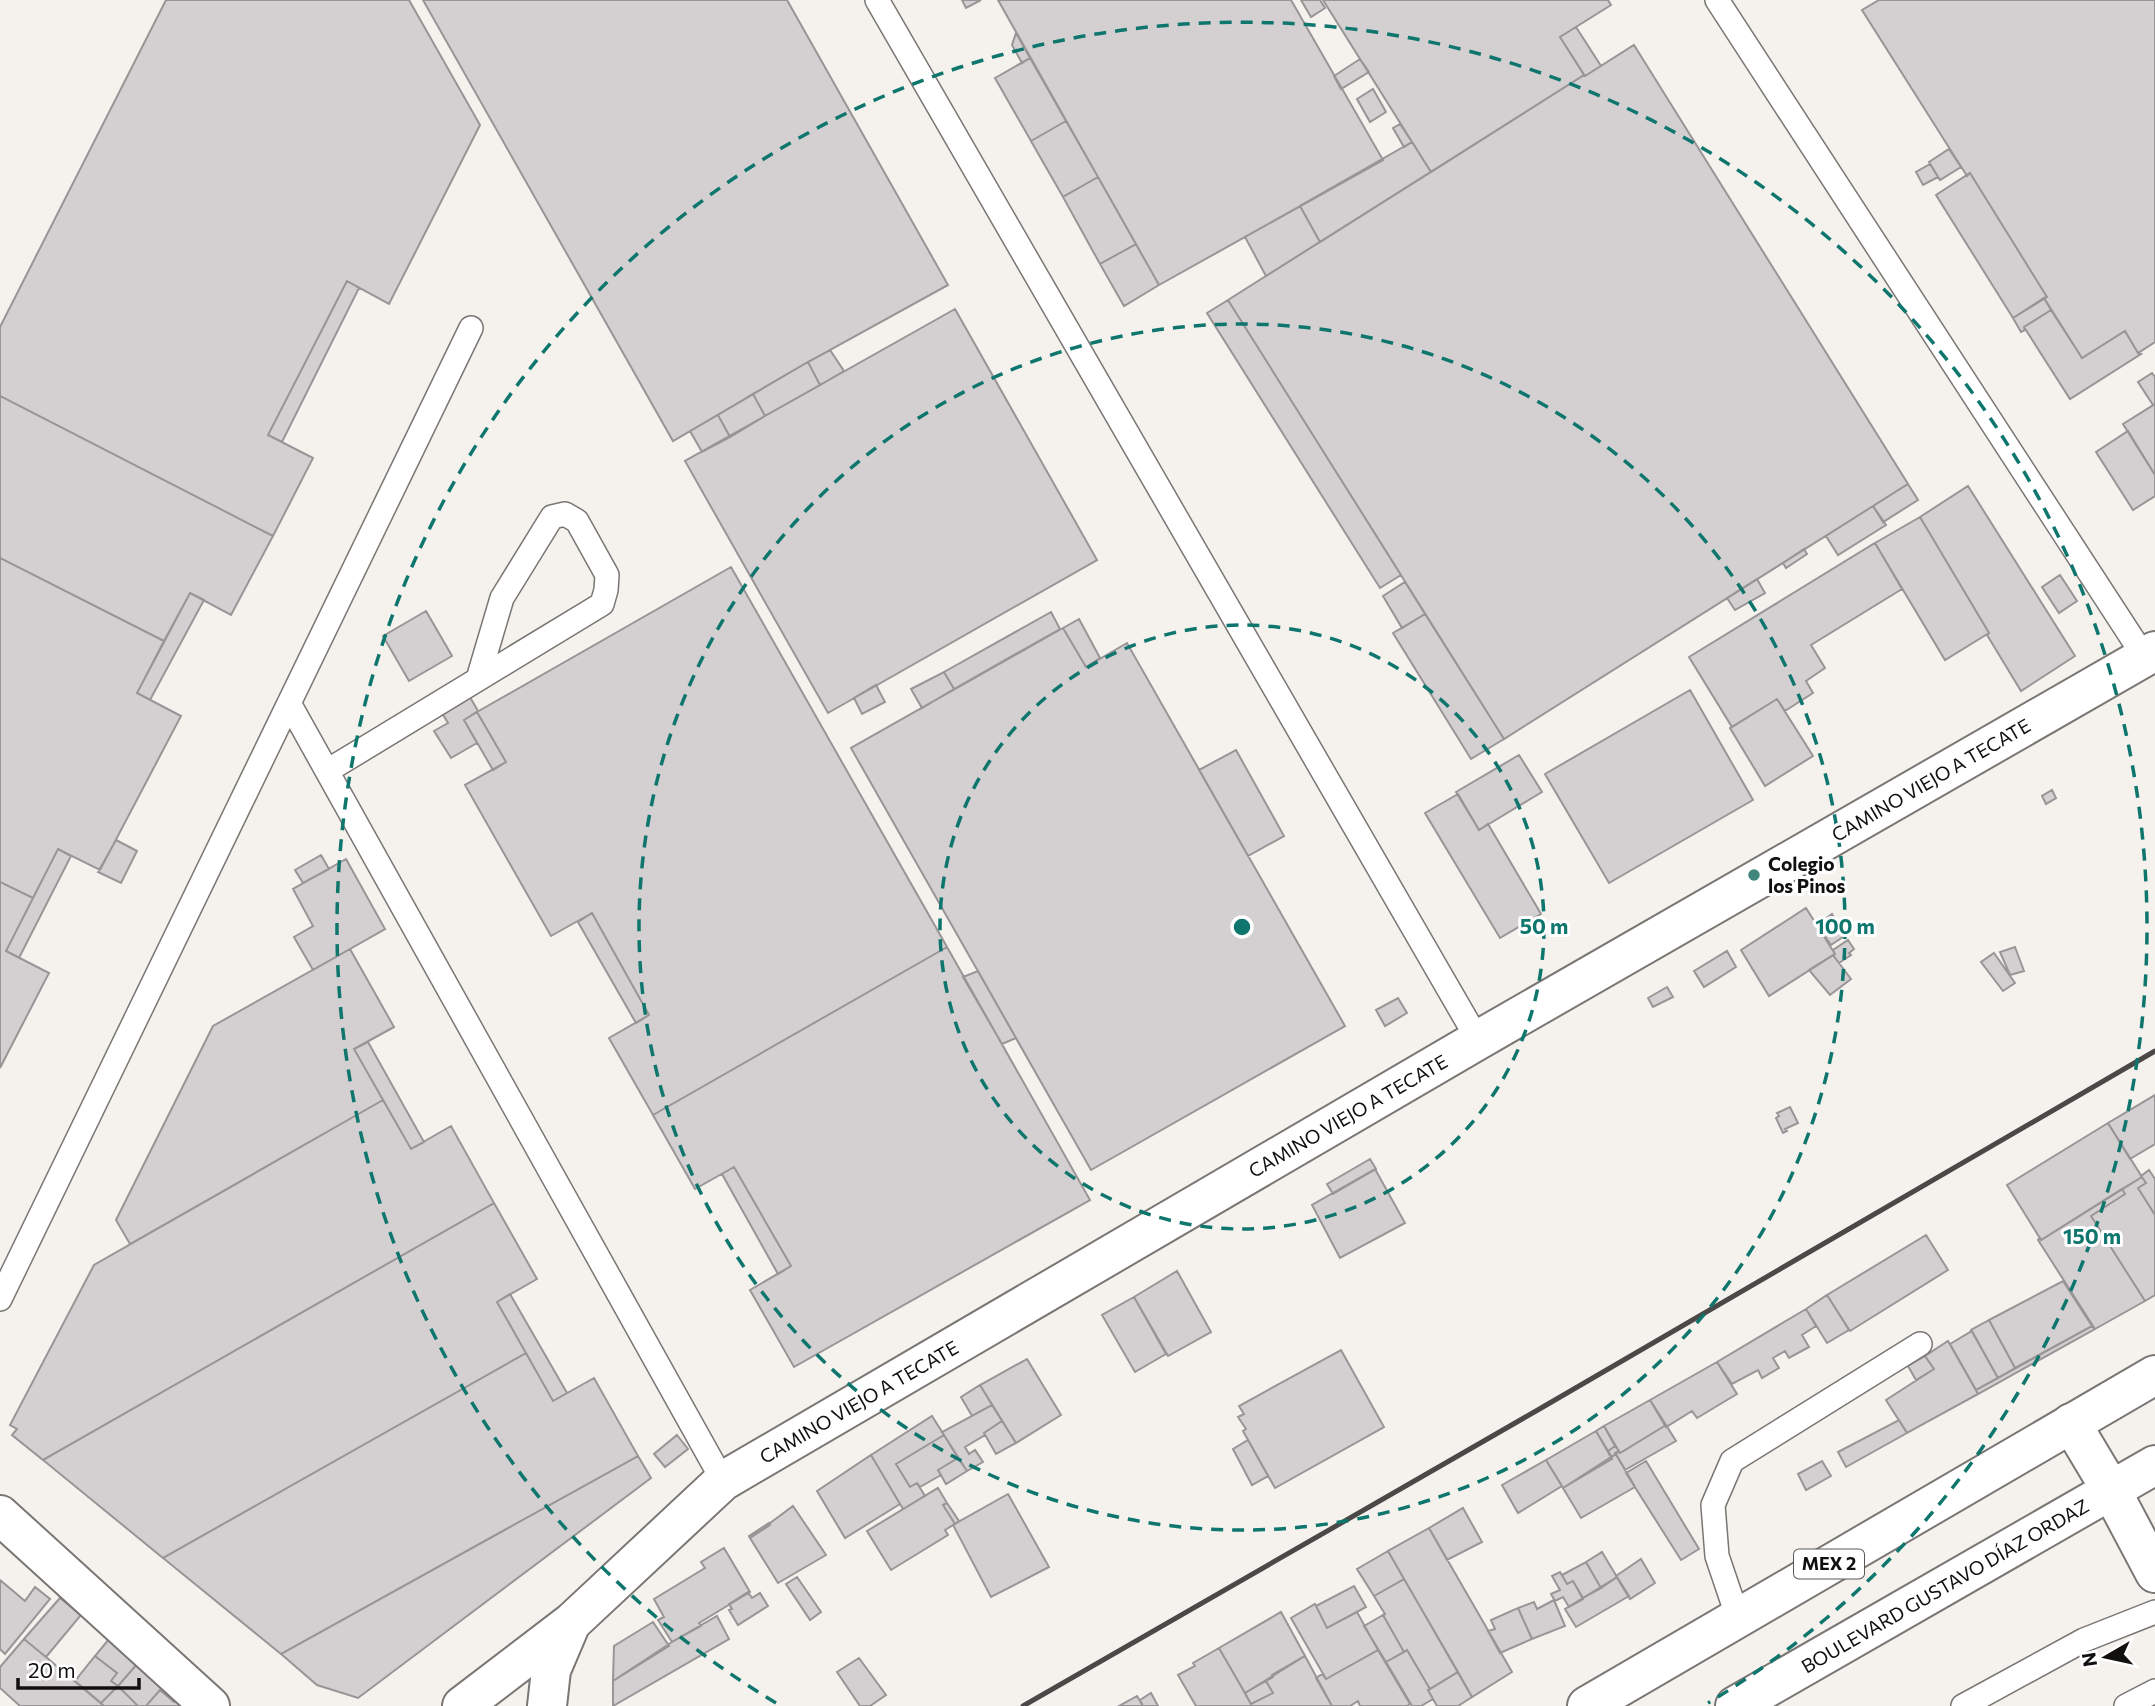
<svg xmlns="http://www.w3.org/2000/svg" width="2155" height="1706" font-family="Commissioner,sans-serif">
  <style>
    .building { fill: #d4d0d2; stroke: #999496; stroke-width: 2 }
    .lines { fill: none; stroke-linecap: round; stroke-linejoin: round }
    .service-casing { stroke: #797673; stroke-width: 26 }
    .minor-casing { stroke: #797673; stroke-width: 42 }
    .tertiary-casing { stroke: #797673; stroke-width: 42 }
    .primary-casing { stroke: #797673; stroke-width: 42 }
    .service { stroke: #fff; stroke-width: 23 }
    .minor { stroke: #fff; stroke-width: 38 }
    .tertiary { stroke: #fff; stroke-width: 38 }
    .primary { stroke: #fff; stroke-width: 38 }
    .rail { stroke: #4b4947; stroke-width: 5 }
    .ring { fill: none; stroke: #0f766e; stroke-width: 3.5; stroke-dasharray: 12 9 }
    .poi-dot { fill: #40867d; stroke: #fff; stroke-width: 2.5 }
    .labels { text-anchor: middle; stroke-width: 6; stroke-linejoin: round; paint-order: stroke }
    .shield { fill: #fff; stroke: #585857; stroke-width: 2 }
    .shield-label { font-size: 18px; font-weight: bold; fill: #11100f }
    .street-label { font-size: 19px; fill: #11100f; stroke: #fff }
    .poi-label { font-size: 19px; font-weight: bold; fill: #11100f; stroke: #fff; text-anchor: start }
    .centre { fill: #0f766e; stroke: #fff; stroke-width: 3.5 }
    .ring-label { font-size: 21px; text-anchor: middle; font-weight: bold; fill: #0f766e; stroke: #fff; stroke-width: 6; stroke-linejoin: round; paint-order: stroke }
  </style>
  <rect width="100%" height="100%" fill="#f5f2ee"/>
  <path class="building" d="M166,0h243l71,125 -91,179 -42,-23 -79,154 45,23 -40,78 -273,-140v-69z
    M423,0h364l161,285 -140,77 -135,79z
    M962,0h19l-15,8z
    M998,0h293l92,160 -224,125z
    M1301,0h19l5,8 -14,9z
    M1323,0h285l3,5 -51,32 24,38 -153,97z
    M1879,0h276v342l-17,11 -13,-22 -43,27 -38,-60 3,-1 -77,-124 -3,3 -105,-166z
    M1576,27l25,39 -16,10 -25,-39z
    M1016,33l14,25 -8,5 -10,-18z
    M1634,45l274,439 -404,255 -276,-439 356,-225 1,1z
    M1030,58l36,63 -35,20 -36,-63z
    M1360,59l9,13 -28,17 -7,-13z
    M1373,89l13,23 -16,10 -13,-23z
    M1066,121l32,56 -35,20 -32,-56z
    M1400,124l12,18 -8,5 -11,-19z
    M1412,142l19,30 -111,70 -20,-36z
    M1949,149l12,18 -21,13 -11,-18z
    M1930,164l8,13 -15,8 -7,-13z
    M1970,173l77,124 -34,21 -77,-123z
    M1098,177l38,67 -36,20 -37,-67z
    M1300,206l20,36 -54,34 -21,-39z
    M1136,244l23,41 -35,21 -24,-42z
    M347,281l12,7 -77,154 -14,-7z
    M2044,298l7,12 -27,17 1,3 -4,2 -8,-14z
    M1228,300l173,275 -21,13 -173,-275z
    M955,309l142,251 -269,153 -143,-252z
    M2051,310l31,48 43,-27 13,22 3,1 -71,45 -46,-72z
    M830,350l14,21 -24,14 -12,-23z
    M808,362l12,23 -55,31 -12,-22z
    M2152,373l3,4v27l-2,1 -15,-23z
    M753,394l12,22 -35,21 -12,-22z
    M0,396l273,140 -42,79 -41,-22 -26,48 -164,-83z
    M2155,404v71l-32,-51z
    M718,415l12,22 -28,15 -12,-21z
    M2128,431l27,44v21l-22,14 -37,-58z
    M1908,484l10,16 -35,22 -10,-16z
    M1968,486l107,170 -54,35 -34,-56 2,-2 -69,-116z
    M1873,506l13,19 -48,30 -12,-19z
    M1920,517l69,116 -44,27 -70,-117z
    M1875,543l27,46 -91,56 14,23 -19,13 7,12 -28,18 -8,-12 -45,28 -43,-70z
    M1804,549l3,5 -21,14 -3,-5z
    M0,558l164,83 -27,52 44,23 -81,154 -42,-21 -25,49 -33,-16z
    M731,567l216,380 -294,168 -44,-77 40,-23 -57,-102 -41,23 -86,-151 41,-23 -29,-50z
    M2060,575l17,26 -18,12 -17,-26z
    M1757,579l8,14 -30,17 -8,-12z
    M1405,582l20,32 -23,14 -19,-32z
    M190,593l14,7 -54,100 -13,-7z
    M426,611l26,45 -43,25 -26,-45z
    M1051,612l9,17 -106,60 -10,-17z
    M1425,614l79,125 -33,20 -78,-126z
    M1079,619l21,39 -14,9 -23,-39z
    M1063,628l23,39 41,-24 218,383 -254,144 -240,-422z
    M944,672l10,17 -32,19 -11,-19z
    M876,685l9,17 -23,12 -8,-16z
    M1690,690l63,110 -144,83 -64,-109z
    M467,692l11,19 -14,9 13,23 -26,15 -17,-27 14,-8 -9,-15z
    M1777,699l36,57 -48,30 -35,-58z
    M477,712l29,50 -13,8 -29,-50z
    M1236,750l48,86 -36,20 -49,-86z
    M1519,755l23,37 -63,38 -23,-38z
    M2052,790l4,8 -10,6 -4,-8z
    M1458,794l21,36 9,-6 53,90 -41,24 -75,-125z
    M116,840l21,11 -16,32 -23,-11z
    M58,849l13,7 -52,102 -13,-7z
    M321,855l8,14 -26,14 -8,-13z
    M346,859l39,70 -72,41 -19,-33 19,-11 -20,-37z
    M0,882l33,16 -27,53 43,22 -49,95z
    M1806,908l29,46 -66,42 -28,-46z
    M592,913l57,102 -13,8 -58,-101z
    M1832,914l14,21 -15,10 -14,-20z
    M1848,940l6,9 -5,4 2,2 -12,8 -6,-8 2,-1 -2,-4z
    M947,947l143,253 -296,167 -44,-77 41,-24 -57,-99 -39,22 -42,-74z
    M2015,947l9,24 -14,4 -10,-23z
    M350,949l44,78 -40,22 29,51 -253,144 -14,-24 97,-194z
    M1727,951l9,16 -32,20 -10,-16z
    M1994,953l21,30 -12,8 -22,-29z
    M1833,955l18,24 -21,16 -21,-25z
    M978,971l38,67 -14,6 -39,-67z
    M1667,987l6,10 -20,10 -5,-9z
    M1398,998l9,15 -22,13 -9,-16z
    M368,1042l56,100 -13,7 -57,-100z
    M2155,1095v49l-25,15 -22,-36z
    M383,1100l28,49 40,-23 43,77 -451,257 -31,-25 5,-6 -7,-4 84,-160z
    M1790,1107l8,16 -13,6 2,2 -4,2 -7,-15 3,-2 -2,-3z
    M2108,1123l34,54 -101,63 -34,-55z
    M1370,1159l6,10 -43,25 -6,-10z
    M734,1167l57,99 -13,8 -56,-100z
    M1375,1169l30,54 -65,35 -28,-53z
    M2149,1170l6,9v36l-17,-27 8,-5 -5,-7z
    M2142,1177l4,6 -8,5 17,27v80l-10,6 -54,-85 34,-22 -3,-5z
    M2122,1189l3,5 -34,22 54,85 -50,28 -57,-89 2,-2 1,2z
    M494,1203l43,76 -40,23 29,51 -363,205 -120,-98z
    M1926,1235l22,35 -98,61 -23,-36z
    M1177,1271l34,61 -43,24 -34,-59z
    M2063,1281l29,45 -77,42 -26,-48z
    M510,1294l57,99 -14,8 -56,-99z
    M1827,1295l22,35 -22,13 -21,-34z
    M1134,1297l32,57 -31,18 -33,-57z
    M1806,1309l10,17 -14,9 7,12 -20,11 -4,-7 -12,7 6,10 -17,10 -4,-8 -26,14 -15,-22z
    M1989,1320l26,48 -17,10 -27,-48z
    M2092,1326l3,3 -117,65 -2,-4z
    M1972,1331l26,47 -22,12 -26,-46z
    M1948,1341l30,53 -71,39 -21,-33 48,-31 -9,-13z
    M1341,1350l43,77 -109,61 -32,-57 3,-2 -8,-12 6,-3 -5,-8z
    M526,1353l27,48 41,-23 44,78 -357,198 -118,-96z
    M1925,1356l9,13 -18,11 -8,-14z
    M1027,1359l34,56 -45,28 -36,-58z
    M1717,1362l20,32 -40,24 -5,-7 -26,16 -16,-27z
    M980,1385l12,20 -20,11 -11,-19z
    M1650,1400l16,25 -46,28 -16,-27z
    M992,1405l10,16 -18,12 1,2 -20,12 4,7 6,-4 8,12 -16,9 -25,-39z
    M932,1416l12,19 -48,29 14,23 7,-4 8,13 -22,13 -32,-54z
    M1899,1420l8,13 -61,34 -8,-15z
    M1002,1421l14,22 -20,11 -12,-21z
    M1666,1425l10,16 -51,29 -10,-17 4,-2 1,2z
    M1604,1426l11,20 -7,5 -12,-20z
    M1596,1431l16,28 -49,29 -17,-28z
    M677,1435l11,14 -23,18 -11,-13z
    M944,1435l14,23 -20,12 3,5 -21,12 -3,-4 -7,4 -14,-23z
    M1248,1440l20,36 -16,9 -19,-36z
    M1615,1446l4,5 -7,6 -4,-6z
    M1616,1454l19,33 -54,31 -18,-30z
    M871,1455l29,49 -55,34 -28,-47z
    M638,1456l13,22 -293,220 -41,-13 -36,-31z
    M958,1458l9,13 -21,13 -8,-14z
    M1546,1460l16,26 -44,27 -16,-28z
    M1646,1461l53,88 -18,11 -55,-87z
    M1822,1461l9,15 -25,14 -8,-16z
    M938,1488l9,15 -4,2 12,19 -10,6 3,5 -57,35 -24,-39z
    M1008,1494l41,73 -58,30 -38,-72z
    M947,1503l12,18 -4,3 -12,-19z
    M793,1506l33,49 -48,28 -28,-45z
    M1463,1508l19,34 -35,18 -18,-32z
    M769,1523l1,2 -20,13 -1,-2z
    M1429,1528l83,144 -40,25 -84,-146z
    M724,1548l26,44 -51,31 2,3 -29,16 -14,-22 6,-3 -10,-18 51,-31 -4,-6z
    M1388,1551l16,28 -30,17 -17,-27z
    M1602,1552l15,25 -16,11 -15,-26z
    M1641,1559l14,24 -25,16 -14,-23z
    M1586,1562l15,26 -18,10 -10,-17 -6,3 -5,-9z
    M1560,1572l7,12 6,-3 10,18 -14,8 -6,-10 -8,4 -4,-7 9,-4 -8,-14z
    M797,1577l24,35 -11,8 -24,-36z
    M1617,1577l12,19 -53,31 -11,-18z
    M1404,1579l54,93 -28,17 -23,-39 -3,2 -21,-37 2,-1 -11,-18z
    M0,1580l25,21 10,-14 15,12 -45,55 -5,-5z
    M1354,1586l12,21 -39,21 -11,-22z
    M748,1592l4,6 8,-5 8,13 -30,19 -9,-15 3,-1 -3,-5z
    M60,1598l21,17 -35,42 -22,-18z
    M1554,1600l11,26 -33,13 -14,-31 16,-6 3,7z
    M1315,1604l12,24 30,-16 21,38 -52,29 -35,-61z
    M1518,1608l14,31 -32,14 -12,-22 7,-2 -4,-9z
    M1281,1612l24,44 -60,37 -26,-45z
    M1383,1615l21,37 -18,10 -22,-36z
    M717,1616l12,23 -116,67v-25l59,-39z
    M653,1622l16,24 -56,35 1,-35z
    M24,1639l22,18 58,49h-84l-20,-18v-21z
    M109,1639l29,24 -20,23 -7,-5 6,-8 -22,-17z
    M1219,1648l23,40 10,18h-56l-18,-31 17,-9 -2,-3z
    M1378,1650l32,54 -3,2h-47l-2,-5 -8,5h-18l-16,-28 6,-4 4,5z
    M1407,1650l23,39 -2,1 5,9 -12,7h-9l-26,-44z
    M95,1656l22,17 -6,8 7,5 -17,17 -26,-22z
    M1305,1656l27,50h-80l-1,-2 22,-11 -7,-12 7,-4 -1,-2z
    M859,1658l27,37 -16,11h-10l-23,-34z
    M138,1663l40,34 -4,5 -14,-12 -14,16h-8l-20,-20z
    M1458,1672l14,25 -14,9h-21l-9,-16z
    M1266,1681l7,12 -22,11 -6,-11z
    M118,1686l20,20h-34l-3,-3z
    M160,1690l14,12 4,-5 11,9h-43z
    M1151,1693l7,13h-15l-3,-6z
    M1137,1696l6,10h-24z"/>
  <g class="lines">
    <g class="service-casing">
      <path id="service" d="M877,0l601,1040
        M1717,0l428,658
        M289,703l434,778
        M327,771l275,-167 4,-14 1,-15 -30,-54 -12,-7 -13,3 -50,81 -24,81
        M0,1299l471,-971
        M1738,1618l-21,-62 -4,-51 19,-44 188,-117
        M1963,1706l121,-66 71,-28
        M2126,1706l29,-15"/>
    </g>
    <g class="minor-casing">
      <path id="minor" d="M462,1706l110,-84 151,-141 755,-441 677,-389
        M547,1706l4,-36 20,-47"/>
    </g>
    <g class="tertiary-casing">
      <path id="tertiary" d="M2071,1423l40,67 44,83
        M0,1515l210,191"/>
    </g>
    <g class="primary-casing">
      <path id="primary" d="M1587,1706l568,-331
        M1735,1706l420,-241"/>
    </g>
    <use href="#service" class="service"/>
    <use href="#minor" class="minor"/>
    <use href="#tertiary" class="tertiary"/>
    <use href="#primary" class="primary"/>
    <path class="rail" d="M1023,1706l513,-295 619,-360"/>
  </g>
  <g class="ring">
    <circle cx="1242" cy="927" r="302"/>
    <circle cx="1242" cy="927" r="603"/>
    <path d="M776 1703A905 905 0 1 1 1708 1703"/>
  </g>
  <circle class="poi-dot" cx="1754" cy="875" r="7"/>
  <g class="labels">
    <rect class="shield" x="1794" y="1549.5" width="70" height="29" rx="5"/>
    <g class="shield-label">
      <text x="1829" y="1570">MEX 2</text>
    </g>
    <g class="street-label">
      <text transform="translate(1931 780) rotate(-30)" y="7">CAMINO VIEJO A TECATE</text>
      <text transform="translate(1348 1116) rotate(-30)" y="7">CAMINO VIEJO A TECATE</text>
      <text transform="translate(859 1402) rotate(-30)" y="7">CAMINO VIEJO A TECATE</text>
      <text transform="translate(1945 1586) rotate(-30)" y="7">BOULEVARD GUSTAVO DÍAZ ORDAZ</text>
    </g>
    <g class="poi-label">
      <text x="1768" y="871">Colegio<tspan x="1768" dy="22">los Pinos</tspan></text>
    </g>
  </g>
  <circle cx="1242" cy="927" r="10" class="centre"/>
  <g class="ring-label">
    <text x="1544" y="934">50 m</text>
    <text x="1845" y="934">100 m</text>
    <text x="2092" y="1244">150 m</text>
  </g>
  <g transform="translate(2106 1657) rotate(261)" stroke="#ffffff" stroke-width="5" paint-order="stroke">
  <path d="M0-5L12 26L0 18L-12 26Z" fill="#11100f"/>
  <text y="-10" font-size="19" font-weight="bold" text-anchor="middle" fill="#11100f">N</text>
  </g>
  <path d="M18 1678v10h121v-10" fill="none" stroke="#11100f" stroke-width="3.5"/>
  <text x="28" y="1678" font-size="21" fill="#11100f" stroke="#ffffff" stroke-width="5" paint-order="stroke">20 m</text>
</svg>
